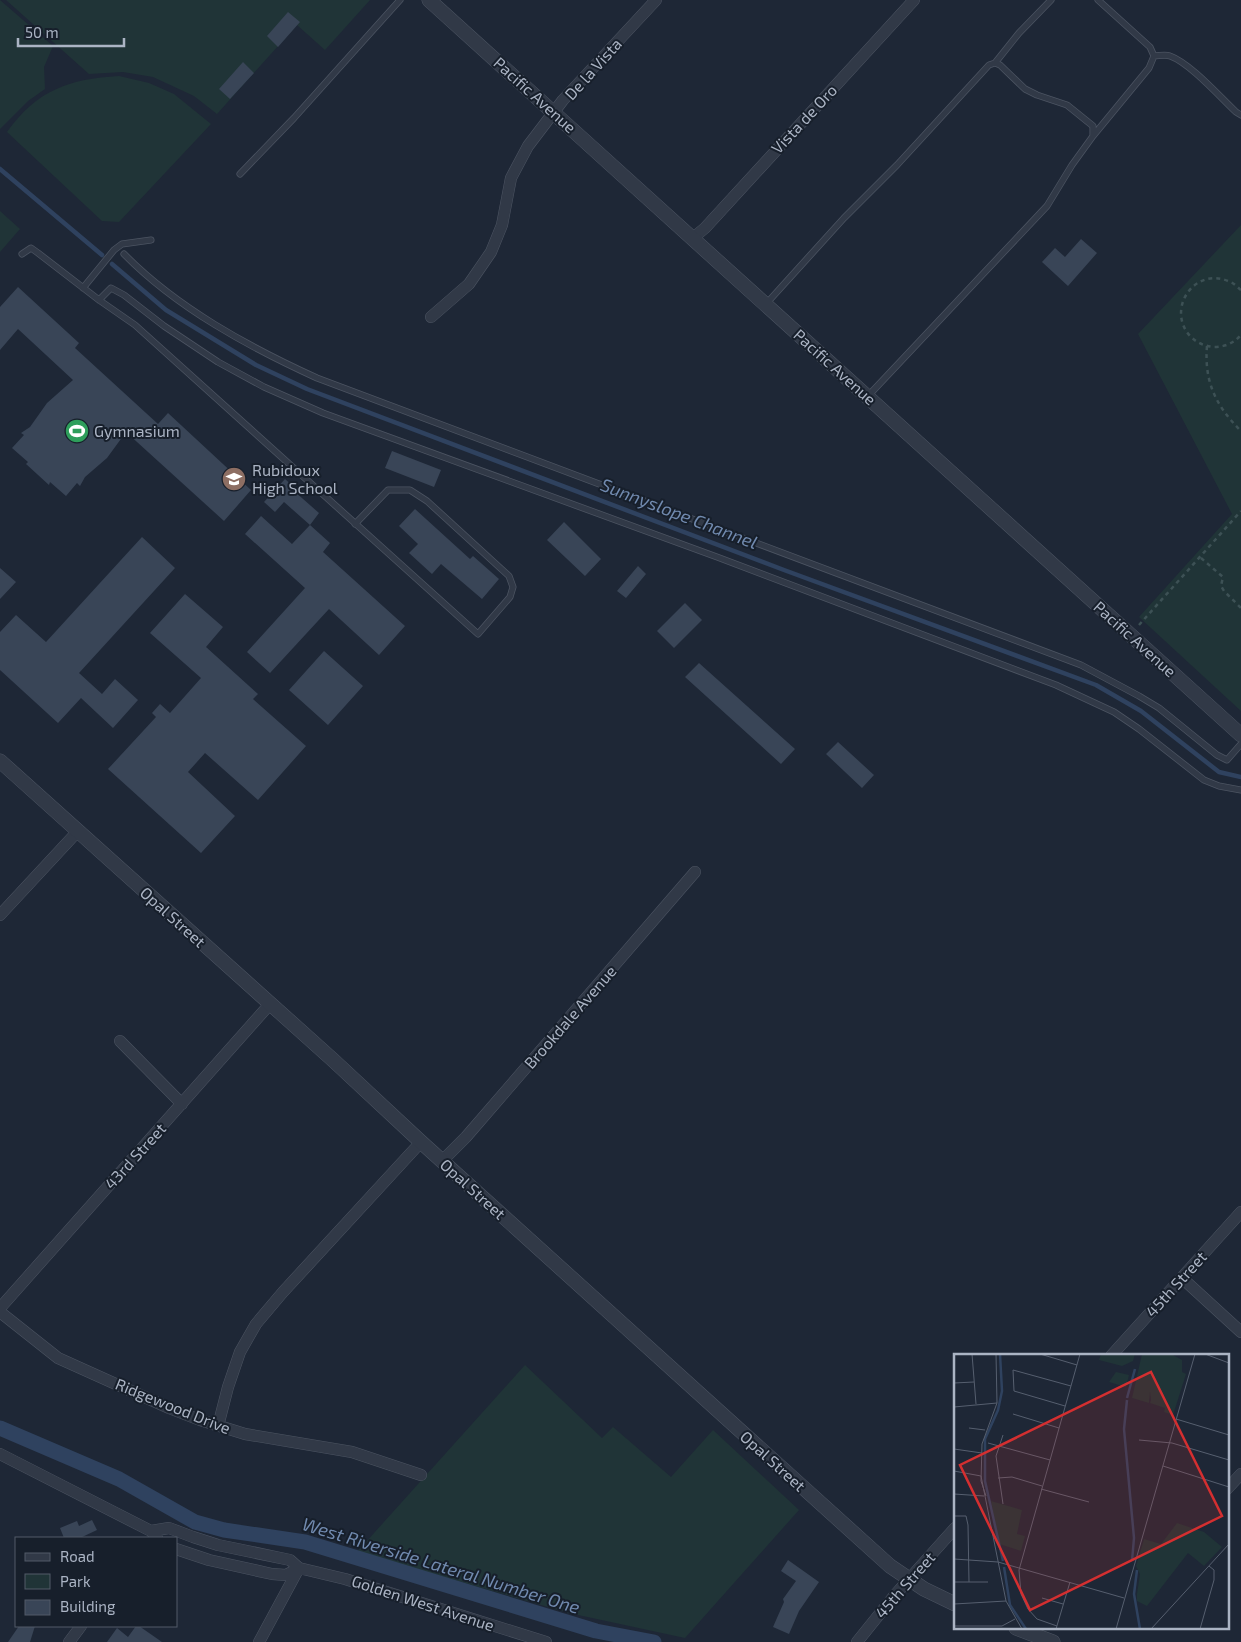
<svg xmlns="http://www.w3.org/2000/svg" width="1241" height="1642" font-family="'Exo 2',sans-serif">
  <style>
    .green { fill: #203437 }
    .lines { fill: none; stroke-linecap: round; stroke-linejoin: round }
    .stream { stroke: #2f425f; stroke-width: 4.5 }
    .canal { stroke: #2f425f; stroke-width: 15 }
    .building { fill: #394557 }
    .service-casing { stroke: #4c5462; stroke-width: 7 }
    .minor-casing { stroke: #4c5462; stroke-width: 12 }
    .tertiary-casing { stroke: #4c5462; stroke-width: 15 }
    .path { stroke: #3d5155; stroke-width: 2.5; stroke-dasharray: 4 4; stroke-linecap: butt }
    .service { stroke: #313947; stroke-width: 5.5 }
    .minor { stroke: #313947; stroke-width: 11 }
    .tertiary { stroke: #313947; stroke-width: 14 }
    .labels { text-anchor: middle; stroke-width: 4; stroke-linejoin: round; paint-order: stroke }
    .street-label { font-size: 16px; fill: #abb4c4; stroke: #171f2b }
    .poi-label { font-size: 16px; fill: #abb4c4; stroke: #171f2b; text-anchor: start }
    .water-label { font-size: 18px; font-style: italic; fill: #718aaf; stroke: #171f2b }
    .inset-river { fill: none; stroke: #2f425f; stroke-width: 2.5 }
    .inset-road { fill: none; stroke: #565f6f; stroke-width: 1 }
    .view { fill: #d42f30; fill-opacity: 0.15; stroke: #d42f30; stroke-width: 2.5 }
    .inset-edge { fill: none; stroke: #abb4c4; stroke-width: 2.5 }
  </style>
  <rect width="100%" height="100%" fill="#1e2736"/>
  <path class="green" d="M0,0l53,46 -9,21 1,22 -17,12 -28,28z
    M6,0h364l-45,50 -28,-25 -80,89 -23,-18 -41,-19 -30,-5 -34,2z
    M119,76l30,7 25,11 37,30 -92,98 -17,-1 -95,-89c30,-42 62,-53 112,-56z
    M0,211l20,18 -20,23z
    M1241,225v486l-102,-94 93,-103 -94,-180z
    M525,1365l77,73 11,-11 58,50 42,-47 86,80 -114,128 -116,-25 -212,-61z"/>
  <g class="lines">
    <path class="stream" d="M0,169l102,86
      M112,264l54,46 90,55 51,24 477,181 312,115 45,26 78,61 22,5"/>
    <path class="canal" d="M0,1428l119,51 76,43 29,8 81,12 291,89 58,11"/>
  </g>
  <path class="building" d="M288,12l12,10 -22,25 -11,-11z
    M243,62l11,11 -24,26 -11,-10z
    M1081,239l16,14 -29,33 -26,-24 13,-14 10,9z
    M18,287l61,56 -4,5 83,76 10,-11 83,77 -27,31 -98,-89 -19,26 -22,19 -5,9 -3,-3 -11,13 -16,-14 -1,3 -23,-21 2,-2 -16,-14 12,-13 -3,-2 9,-6 17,-24 26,-23 -55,-51 -18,21v-43z
    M392,451l49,19 -7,17 -49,-19z
    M285,479l11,10 -2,2 25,22 -9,12 -26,-23 -9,10 -11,-10z
    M415,509l55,50 3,-3 26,23 -17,20 -41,-35 -9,10 -23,-21 9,-9 -19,-18z
    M261,516l31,28 18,-19 20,18 -7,9 82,74 -26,29 -50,-46 -59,64 -23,-21 58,-64 -60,-54z
    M564,522l37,37 -16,17 -38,-36z
    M142,537l33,31 -96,105 23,21 13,-15 23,21 -25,28 -32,-30 -23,25 -58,-53v-38l16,-17 30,27z
    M638,566l8,8 -20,24 -9,-7z
    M0,568l16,14 -16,17z
    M185,594l38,33 -17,20 52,47 -5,5 53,47 -48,54 -53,-47 -17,19 47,44 -34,37 -93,-84 48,-52 -4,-4 8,-9 10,9 31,-35 -51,-45z
    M685,603l17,17 -28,28 -17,-17z
    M324,651l39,35 -35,39 -39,-35z
    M699,663l96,86 -14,15 -96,-87z
    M838,742l36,33 -12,13 -36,-34z
    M92,1520l5,10 -17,8h-16l-4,-10 17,-7 2,5z
    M788,1560l31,22 -20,29 -10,23 -16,-7 11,-25 -1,-3 13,-18 -15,-10z
    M19,1626h16l-5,16h-22z
    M136,1626h3l23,16h-55l10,-14 11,9z"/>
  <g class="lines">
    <g class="service-casing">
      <path id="service" d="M1154,56c5,0 11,-2 16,0 20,7 50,41 66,56l5,3
        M995,63l5,2 25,24 12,6 30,10 26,21v9
        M240,174l54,-56 106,-118
        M22,254l9,-6 7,5 61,47 36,25 343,309 32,-37 3,-10 -4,-11 -82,-75 -17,-11h-22l-33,34
        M124,254c53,54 125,93 193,124l764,287 58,31 20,12 58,47 10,5 14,-16
        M83,288l31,-38 8,-6 29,-4
        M99,300l12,-12 13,7 40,31 54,36 46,25 59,26 394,144 339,128 58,27 25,17 65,51 15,6 22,4
        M766,304l78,-86 53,-53 92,-100 6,-2 24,-30 32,-33
        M868,396l179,-190 25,-41 21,-29 56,-68 5,-12 -4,-9 -52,-47"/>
    </g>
    <g class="minor-casing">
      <path id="minor" d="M693,238l12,-10 209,-228
        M431,317l38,-33 22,-32 11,-27 9,-47 17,-32 35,-46 93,-100
        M0,915l78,-84
        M120,1041l62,63
        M442,1161l24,-24 229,-265
        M1182,1278l59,54
        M0,1308l270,-304
        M0,1312l58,46 111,50 31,12 45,14 107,18 69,23
        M1111,1356l130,-144
        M218,1426l10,-39 12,-35 16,-28 27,-32 138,-150
        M0,1454l151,77 6,7
        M1227,1489l14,-15
        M151,1531l18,-3 24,9 25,8 72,15 9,8 46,11 201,63
        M176,1549l33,11 63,14 14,1 13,-7
        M69,1642l12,-16
        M259,1642l40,-74
        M857,1642l37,-46 61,-68"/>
    </g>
    <g class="tertiary-casing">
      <path id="tertiary" d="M429,0l812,735
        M0,761l333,299 88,82 469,424 34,23 31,15
        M1016,1628l37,14"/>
    </g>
    <path class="path" d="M1241,290c-4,-3 -8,-8 -13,-9 -34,-14 -62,28 -38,55 7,7 14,10 24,11 11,0 20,-4 27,-12
      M1207,346c-3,36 9,60 34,85
      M1201,558l22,19 -2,9 3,5 17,17
      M1139,625l102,-114"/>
    <use href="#service" class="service"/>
    <use href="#minor" class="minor"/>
    <use href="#tertiary" class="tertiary"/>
  </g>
  <defs>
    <g id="stadium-disc" transform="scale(1.25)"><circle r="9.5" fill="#2e9e5b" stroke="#171f2b"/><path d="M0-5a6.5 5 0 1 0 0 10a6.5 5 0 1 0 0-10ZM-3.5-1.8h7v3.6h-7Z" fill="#fff"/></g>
    <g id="school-disc" transform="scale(1.25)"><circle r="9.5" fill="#8d6e63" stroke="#171f2b"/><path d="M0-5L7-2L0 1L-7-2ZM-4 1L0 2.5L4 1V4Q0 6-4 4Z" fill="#fff"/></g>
  </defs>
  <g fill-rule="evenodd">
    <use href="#stadium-disc" x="77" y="431"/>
    <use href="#school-disc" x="234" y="479"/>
  </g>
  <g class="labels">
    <g class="street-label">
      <text transform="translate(593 69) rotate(-48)" y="6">De la Vista</text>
      <text transform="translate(535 95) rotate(42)" y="6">Pacific Avenue</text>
      <text transform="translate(804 119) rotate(-47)" y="6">Vista de Oro</text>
      <text transform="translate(835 367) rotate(42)" y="6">Pacific Avenue</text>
      <text transform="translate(1135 639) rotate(42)" y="6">Pacific Avenue</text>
      <text transform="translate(173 917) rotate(42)" y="6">Opal Street</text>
      <text transform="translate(570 1017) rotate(-49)" y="6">Brookdale Avenue</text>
      <text transform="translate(135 1156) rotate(-48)" y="6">43rd Street</text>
      <text transform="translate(473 1189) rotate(42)" y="6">Opal Street</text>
      <text transform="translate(1176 1284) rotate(-48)" y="6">45th Street</text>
      <text transform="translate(173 1406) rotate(22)" y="6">Ridgewood Drive</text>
      <text transform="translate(773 1461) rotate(42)" y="6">Opal Street</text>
      <text transform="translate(905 1585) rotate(-49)" y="6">45th Street</text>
      <text transform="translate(423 1603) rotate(18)" y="6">Golden West Avenue</text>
    </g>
    <g class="poi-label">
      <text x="94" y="437">Gymnasium</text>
      <text x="252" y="476">Rubidoux<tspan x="252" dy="18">High School</tspan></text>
    </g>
    <g class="water-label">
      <text transform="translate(679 514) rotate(21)" y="6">Sunnyslope Channel</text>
      <text transform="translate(441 1566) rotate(17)" y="6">West Riverside Lateral Number One</text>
    </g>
  </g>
  <g transform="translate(954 1354)">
    <rect width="275" height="275" fill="#1e2736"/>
    <path d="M147,0h34l-2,7 -11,5 -23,-6zM188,0l31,1 9,5v12l4,2 -13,41 -9,-3 1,-4 -15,-5 1,-3 -1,-8 -1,11 -17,-5zM162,18l13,3 -3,12 -17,-5zM37,147l31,9 -5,24 8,2 -4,15 -22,-7zM223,169l27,9 18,15 -18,19 -16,-13 -41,53 -10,-5v-7l3,-20 -4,-8 8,-27 17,5z" fill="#203437"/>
    <path class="inset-river" d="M46,0l2,37 -4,19 -13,29v42l18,80M173,44l8,-29M173,46l-3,29 10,109 -2,23M50,213l6,38 16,24M183,216l-3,24 6,35"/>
    <path class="inset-road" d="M18,0l4,50M86,0l37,11M251,0l24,9M0,29l20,-1M111,52l-51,-15 -1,-21 58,16M0,53l43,-4M59,60l46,14M222,65l53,16M15,74l16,2M49,81l-7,21 7,48M185,86l33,3 57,17M34,89l62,17M0,95l28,4M209,112l66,21M0,117l27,5M27,122l25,125 16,28M44,124l14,-1 30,9M87,135l48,13M0,140l30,2M32,142l-5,-15 1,-37 15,-41 -1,-49M0,162h12l2,9 1,57M0,205l44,3 126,36M0,228h34M88,244l21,6M0,250l52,-3M0,272h48l13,-7M103,272l-20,-7 -9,-10 -7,-15 -2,-24 61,-216M102,275l14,-47M162,275l79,-275M197,275l78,-85M246,275l14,-49v-10l-5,-4"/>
    <path class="view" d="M197,18l71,144 -192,94 -70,-145z"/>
    <rect width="275" height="275" class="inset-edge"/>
  </g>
  <rect x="15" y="1537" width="162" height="90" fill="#171f2b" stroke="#525b68"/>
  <rect x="25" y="1553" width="25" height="8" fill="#313947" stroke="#525b68"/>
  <text x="60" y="1562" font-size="15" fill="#abb4c4">Road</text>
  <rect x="25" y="1574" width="25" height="15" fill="#203437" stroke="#525b68"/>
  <text x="60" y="1587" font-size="15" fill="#abb4c4">Park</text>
  <rect x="25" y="1600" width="25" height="15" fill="#394557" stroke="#525b68"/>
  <text x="60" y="1612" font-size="15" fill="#abb4c4">Building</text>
  <path d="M18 38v8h106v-8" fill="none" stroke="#abb4c4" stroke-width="2.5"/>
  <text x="25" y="38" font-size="15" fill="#abb4c4" stroke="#171f2b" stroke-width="4" paint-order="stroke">50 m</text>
</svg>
